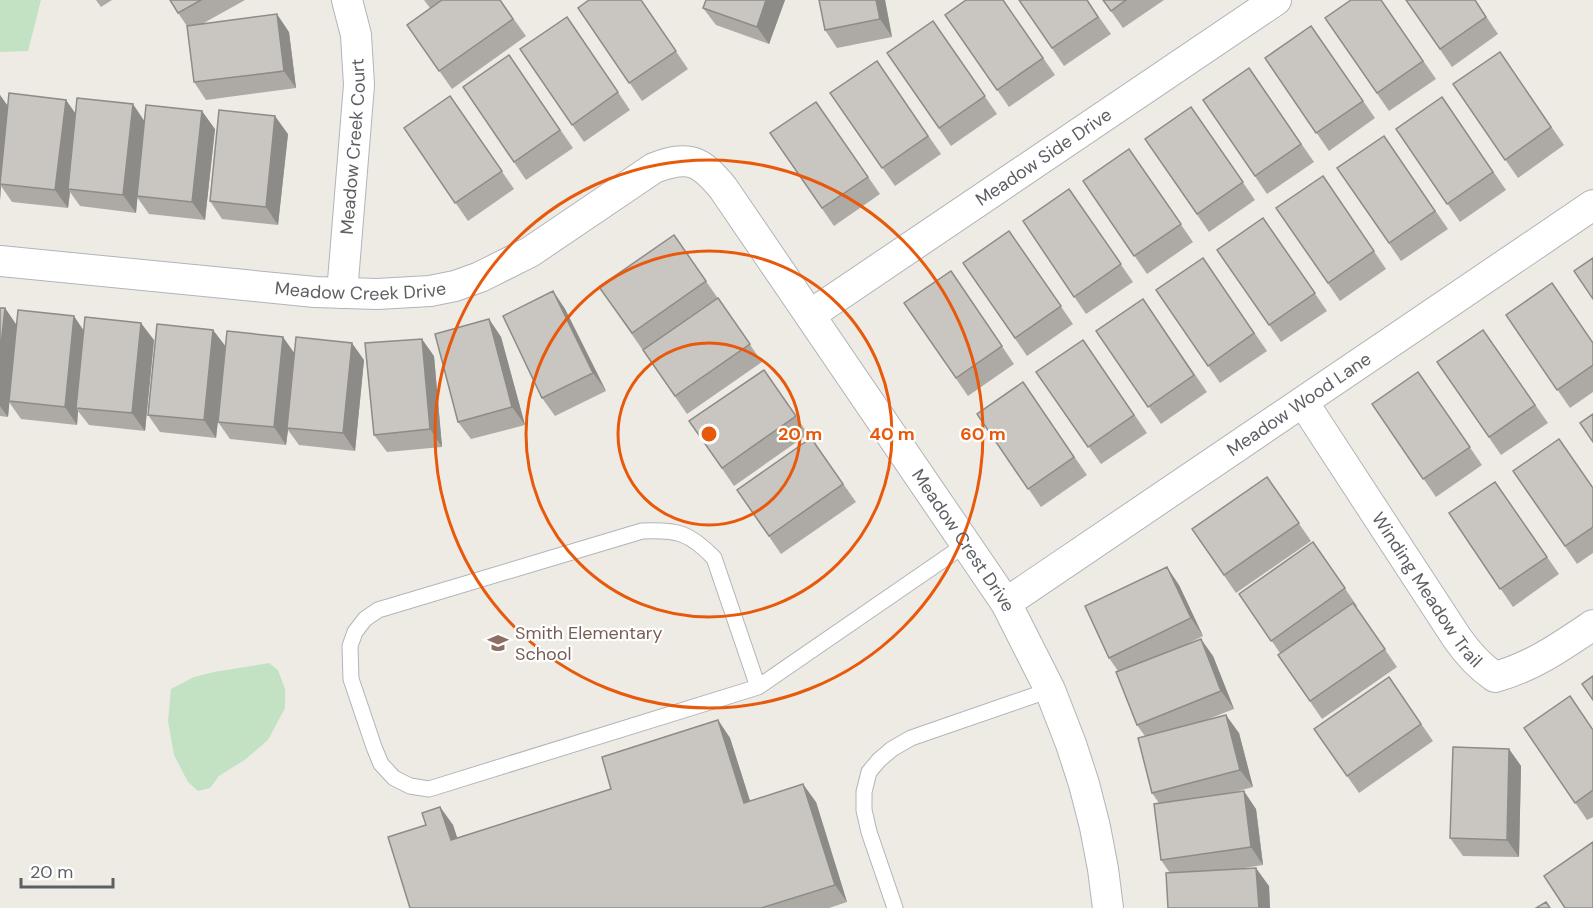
<svg xmlns="http://www.w3.org/2000/svg" width="1593" height="908" font-family="'DM Sans',sans-serif">
  <style>
    .green { fill: #c3e2c3 }
    .lines { fill: none; stroke-linecap: round; stroke-linejoin: round }
    .lane-casing { stroke: #b1b4b8; stroke-width: 17 }
    .street-casing { stroke: #b1b4b8; stroke-width: 32 }
    .lane { stroke: #fff; stroke-width: 15 }
    .street { stroke: #fff; stroke-width: 30 }
    .wall { fill: #adaaa6 }
    .shaded-wall { fill: #8d8b87 }
    .building { fill: #c9c6c1; stroke: #8d8b87; stroke-width: 1.5 }
    .ring { fill: none; stroke: #e8590c; stroke-width: 3 }
    .labels { text-anchor: middle; stroke-width: 4.5; stroke-linejoin: round; paint-order: stroke }
    .street-label { font-size: 18px; fill: #5c5f63; stroke: #fff }
    .education-label { font-size: 18px; fill: #785e54; stroke: #fff; text-anchor: start }
    .centre { fill: #e8590c; stroke: #fff; stroke-width: 3 }
    .ring-label { font-size: 18px; text-anchor: middle; font-weight: bold; fill: #e8590c; stroke: #fff; stroke-width: 4.5; stroke-linejoin: round; paint-order: stroke }
  </style>
  <rect width="100%" height="100%" fill="#edebe4"/>
  <path class="green" d="M0,0h41l-13,51 -28,1z
    M269,663l9,7 7,19v19l-17,32 -22,19 -27,17 -9,12 -12,3 -10,-9 -14,-27 -6,-34 3,-32 23,-12 20,-5z"/>
  <g class="lines">
    <g class="lane-casing">
      <path id="lane" d="M758,687l-44,-129c-24,-25 -37,-29 -72,-27l-264,79 -13,9 -10,13 -5,14 1,33 23,68 7,17 13,14 16,8 19,3 329,-102 208,-143
        M895,908l-26,-76 -5,-22v-18l5,-20 10,-12 13,-11 19,-11 139,-48"/>
    </g>
    <g class="street-casing">
      <g id="street">
        <path id="s1" d="M0,261l315,31 62,2 53,-3 25,-5 25,-9 50,-25 124,-84c35,-13 46,-8 69,20l283,415 44,87 21,54 13,40 11,43 8,42 5,39"/>
        <path id="s2" d="M342,293l17,-208 -3,-50 -9,-35"/>
        <path id="s3" d="M810,315l466,-315"/>
        <path id="s4" d="M1303,402l154,236c11,16 22,28 38,39 37,-10 67,-31 98,-52"/>
        <path id="s5" d="M1006,603l587,-398"/>
      </g>
    </g>
    <use href="#lane" class="lane"/>
    <use href="#street" class="street"/>
  </g>
  <path class="wall" d="M96,0h16l-11,7z
    M170,0h75l-43,24 87,8 7,56 -90,12 -12,-18 -7,-56 -9,-13z
    M424,0h76l26,36 -74,53 -45,-64 23,-17z
    M641,0l47,69 -46,32 -64,-93z
    M706,0h79l-16,44 -53,-19 -13,-17z
    M885,0l7,37 -55,11 -12,-18z
    M1003,0l52,75 -46,32 -64,-92z
    M1019,0h68l24,34 -47,32z
    M1103,0h61l-41,28z
    M1381,0l55,79 -47,32 -64,-93z
    M1406,0h69l23,34 -46,33z
    M567,17l63,93 -46,32 -64,-93z
    M933,21l64,93 -46,32 -64,-93z
    M1311,26l64,92 -46,33 -64,-93z
    M1500,52l64,93 -46,33 -65,-94z
    M509,55l64,93 -47,32 -63,-93z
    M877,61l64,93 -46,32 -65,-93z
    M1249,68l65,94 -47,32 -64,-94z
    M0,95l8,12 58,-7 9,14 140,15 -10,91 -56,-6 -12,-17 -1,16 -56,-7 -10,-14 -2,16 -56,-6 -11,-16 -1,14z
    M450,96l64,93 -46,32 -64,-93z
    M1442,97l64,93 -46,32 -64,-93z
    M816,102l64,92 -46,32 -64,-93z
    M1191,107l64,93 -46,32 -64,-93z
    M288,134l-10,91 -56,-6 -12,-18z
    M1384,136l64,93 -47,32 -64,-93z
    M1129,149l64,93 -46,32 -64,-93z
    M1323,176l63,93 -46,32 -64,-93z
    M1069,189l64,93 -47,32 -63,-93z
    M1263,218l64,93 -46,31 -64,-92z
    M1009,231l64,93 -46,32 -64,-93z
    M674,235l88,127 -75,52 -88,-127z
    M1203,258l64,93 -47,32 -64,-93z
    M951,271l63,93 -46,32 -64,-93z
    M553,291l12,18 41,82 -51,25 -13,-18z
    M1143,299l64,93 -46,32 -65,-93z
    M0,308h5l11,16 68,7 70,9 -9,91 -56,-6 -11,-14 -1,14 -56,-6 -12,-17 -1,15 -8,-1z
    M1506,315l87,27v50l-23,16z
    M489,319l12,18 24,88 -54,14 -13,-17z
    M213,330l13,17 -10,91 -56,-6 -12,-17z
    M1483,330l65,93 -47,32 -64,-93z
    M1083,340l64,93 -46,31 -65,-92z
    M294,352l70,8 -9,91 -56,-6 -11,-15 -2,15 -56,-6 -12,-17z
    M434,356l8,91 -55,5 -13,-17z
    M764,370l44,64 -74,52 -45,-65z
    M1418,372l64,93 -46,32 -64,-93z
    M1023,382l64,93 -46,32 -64,-93z
    M811,438l45,64 -75,52 -44,-64z
    M1513,471l80,17v65l-16,11z
    M1267,477l44,64 -75,52 -44,-64z
    M1495,482l64,92 -46,33 -64,-94z
    M1313,542l44,64 -1,1 41,60 -75,52 -44,-64 2,-2 -41,-59z
    M1179,585l24,51 -20,10 30,10 21,53 -31,12 36,12 14,54 -22,6 25,16 7,56 -32,5 38,16 1,22h-102l2,-35 -9,-13 -2,-57 -7,-10 -7,-57 -8,-11 -19,-54 -9,-13z
    M1389,677l44,64 -74,52 -45,-64z
    M718,720l12,18 20,63 66,1 31,100 -18,6h-419l16,-83 14,-18 13,18 4,13 154,-49z
    M1524,728l69,1v88l-6,3z
    M1509,749l12,17 -2,91 -56,-1 -13,-18z"/>
  <path class="shaded-wall" d="M766,0h19l-16,44 -12,-17z
    M876,0h9l7,37 -12,-18z
    M277,14l12,18 7,56 -12,-17z
    M0,95l10,14 -10,75z
    M66,100l12,17 -10,72 2,3 -2,16 -13,-18z
    M133,104l12,18 -9,91 -13,-18z
    M202,111l13,18 -10,91 -13,-18z
    M275,116l13,18 -10,91 -12,-18z
    M0,184l1,2 -1,14z
    M553,291l12,18 41,82 -13,-18z
    M5,308l12,18 -9,91 -8,-11v-52z
    M74,316l12,18 -10,74 2,3 -1,14 -12,-18z
    M489,319l12,18 24,88 -13,-18z
    M141,323l13,17 -9,91 -13,-18z
    M213,330l13,17 -10,91 -12,-18z
    M283,337l12,17 -8,74 1,2 -2,15 -12,-18z
    M422,339l12,17 8,91 -12,-18z
    M352,343l12,17 -9,91 -12,-18z
    M1167,567l12,18 24,51 -12,-18z
    M1201,639l12,17 21,53 -13,-18z
    M1226,715l13,18 14,54 -13,-17z
    M718,720l12,18 26,82 -12,-17z
    M1509,749l12,17 -2,91 -12,-17z
    M803,784l13,18 31,100 -12,-17z
    M1244,791l12,18 7,56 -12,-18z
    M440,807l13,18 11,33 -13,-18z
    M1256,868l13,18 1,22h-11z"/>
  <path class="building" d="M170,0h31l-23,13z
    M442,0h58l13,19 -74,52 -32,-46z
    M589,0h52l35,51 -47,32 -51,-75z
    M706,0h60l-9,27 -54,-19z
    M819,0h57l4,19 -55,11z
    M966,0h37l40,58 -46,32 -52,-75z
    M1019,0h68l11,17 -46,31z
    M1103,0h23l-15,11z
    M1351,0h30l42,61 -46,32 -52,-75z
    M1406,0h69l11,17 -46,32z
    M277,14l7,57 -90,11 -7,-56z
    M567,17l51,75 -46,33 -52,-76z
    M933,21l52,75 -46,32 -52,-75z
    M1311,26l52,75 -47,32 -51,-75z
    M1500,52l51,75 -46,33 -52,-76z
    M509,55l51,75 -46,32 -51,-75z
    M877,61l51,75 -46,32 -52,-75z
    M1249,68l52,76 -46,32 -52,-76z
    M9,93l57,7 -11,90 -55,-6z
    M450,96l52,75 -47,32 -51,-75z
    M1442,97l51,75 -46,32 -51,-75z
    M77,98l56,6 -10,91 -55,-6z
    M816,102l52,75 -46,31 -52,-75z
    M146,105l56,6 -10,91 -55,-6z
    M1191,107l52,75 -46,32 -52,-75z
    M219,110l56,6 -9,91 -56,-6z
    M1384,136l51,75 -46,32 -52,-75z
    M1129,149l52,75 -47,32 -51,-75z
    M1323,176l51,75 -46,32 -52,-75z
    M1069,189l52,75 -47,33 -51,-76z
    M1263,218l52,75 -46,32 -52,-75z
    M1009,231l52,75 -46,32 -52,-75z
    M674,235l32,46 -74,52 -33,-46z
    M1203,258l51,75 -46,33 -52,-76z
    M1593,258v41l-19,-28z
    M951,271l51,75 -46,32 -52,-75z
    M1552,283l41,60v22l-36,25 -51,-75z
    M553,291l40,82 -51,25 -39,-82z
    M718,298l32,46 -75,52 -32,-46z
    M1143,299l51,76 -46,32 -52,-76z
    M0,308h5l-5,46z
    M18,310l56,6 -9,91 -56,-6z
    M85,317l56,6 -9,90 -56,-5z
    M489,319l23,88 -54,15 -23,-88z
    M157,324l56,6 -9,90 -56,-5z
    M1483,330l52,75 -46,32 -52,-75z
    M227,331l56,6 -9,90 -56,-5z
    M296,337l56,6 -9,90 -56,-5z
    M422,339l8,90 -56,6 -9,-92z
    M1083,340l51,75 -46,32 -52,-75z
    M764,370l32,46 -74,52 -33,-47z
    M1418,372l52,75 -47,32 -51,-75z
    M1023,382l51,75 -46,32 -51,-75z
    M1593,414v28l-13,-19z
    M811,438l32,46 -74,52 -32,-46z
    M1559,439l34,49v39l-28,19 -52,-75z
    M1267,477l32,46 -75,52 -32,-46z
    M1495,482l52,75 -47,32 -51,-76z
    M1313,542l32,46 -74,53 -32,-47z
    M1167,567l24,51 -82,40 -24,-52z
    M1353,603l32,46 -75,52 -32,-46z
    M1201,639l20,52 -84,34 -21,-53z
    M1593,676v24l-11,-16z
    M1389,677l32,47 -74,52 -33,-47z
    M1570,696l23,34v60l-18,13 -51,-75z
    M1226,715l14,55 -88,23 -14,-55z
    M718,720l26,83 59,-19 32,101 -74,23h-351l-22,-71 38,-12 -4,-12 18,-6 11,33 160,-51 -9,-32z
    M1453,747l56,2 -2,91 -57,-2z
    M1244,791l7,56 -90,13 -7,-56z
    M1593,842v66h-28l-21,-32z
    M1256,868l3,40h-91l-2,-35z
    M1546,902l4,6h-14z"/>
  <g class="ring">
    <circle cx="709" cy="434" r="91"/>
    <circle cx="709" cy="434" r="183"/>
    <circle cx="709" cy="434" r="274"/>
  </g>
  <defs>
    <g id="school-bare" transform="scale(1.62)"><path d="M0-5L7-2L0 1L-7-2ZM-4 1L0 2.5L4 1V4Q0 6-4 4Z" fill="#8d6e63" stroke="#fff" stroke-width="2.5" paint-order="stroke"/></g>
  </defs>
  <g fill-rule="evenodd">
    <use href="#school-bare" x="498" y="643"/>
  </g>
  <g class="labels">
    <g class="street-label">
      <text dy="6" stroke="none"><textPath href="#s2" startOffset="147">Meadow Creek Court</textPath></text>
      <text dy="6" stroke="none"><textPath href="#s3" startOffset="282">Meadow Side Drive</textPath></text>
      <text dy="6" stroke="none"><textPath href="#s1" startOffset="362">Meadow Creek Drive</textPath></text>
      <text dy="6" stroke="none"><textPath href="#s5" startOffset="354">Meadow Wood Lane</textPath></text>
      <text dy="6" stroke="none"><textPath href="#s1" startOffset="1196">Meadow Crest Drive</textPath></text>
      <text dy="6" stroke="none"><textPath href="#s4" startOffset="225">Winding Meadow Trail</textPath></text>
    </g>
    <g class="education-label">
      <text x="515" y="639">Smith Elementary<tspan x="515" dy="21">School</tspan></text>
    </g>
  </g>
  <circle cx="709" cy="434" r="9" class="centre"/>
  <g class="ring-label">
    <text x="800" y="440">20 m</text>
    <text x="892" y="440">40 m</text>
    <text x="983" y="440">60 m</text>
  </g>
  <path d="M21 878v9h92v-9" fill="none" stroke="#5c5f63" stroke-width="3"/>
  <text x="30" y="878" font-size="18" fill="#5c5f63" stroke="#ffffff" stroke-width="4.5" paint-order="stroke">20 m</text>
</svg>
